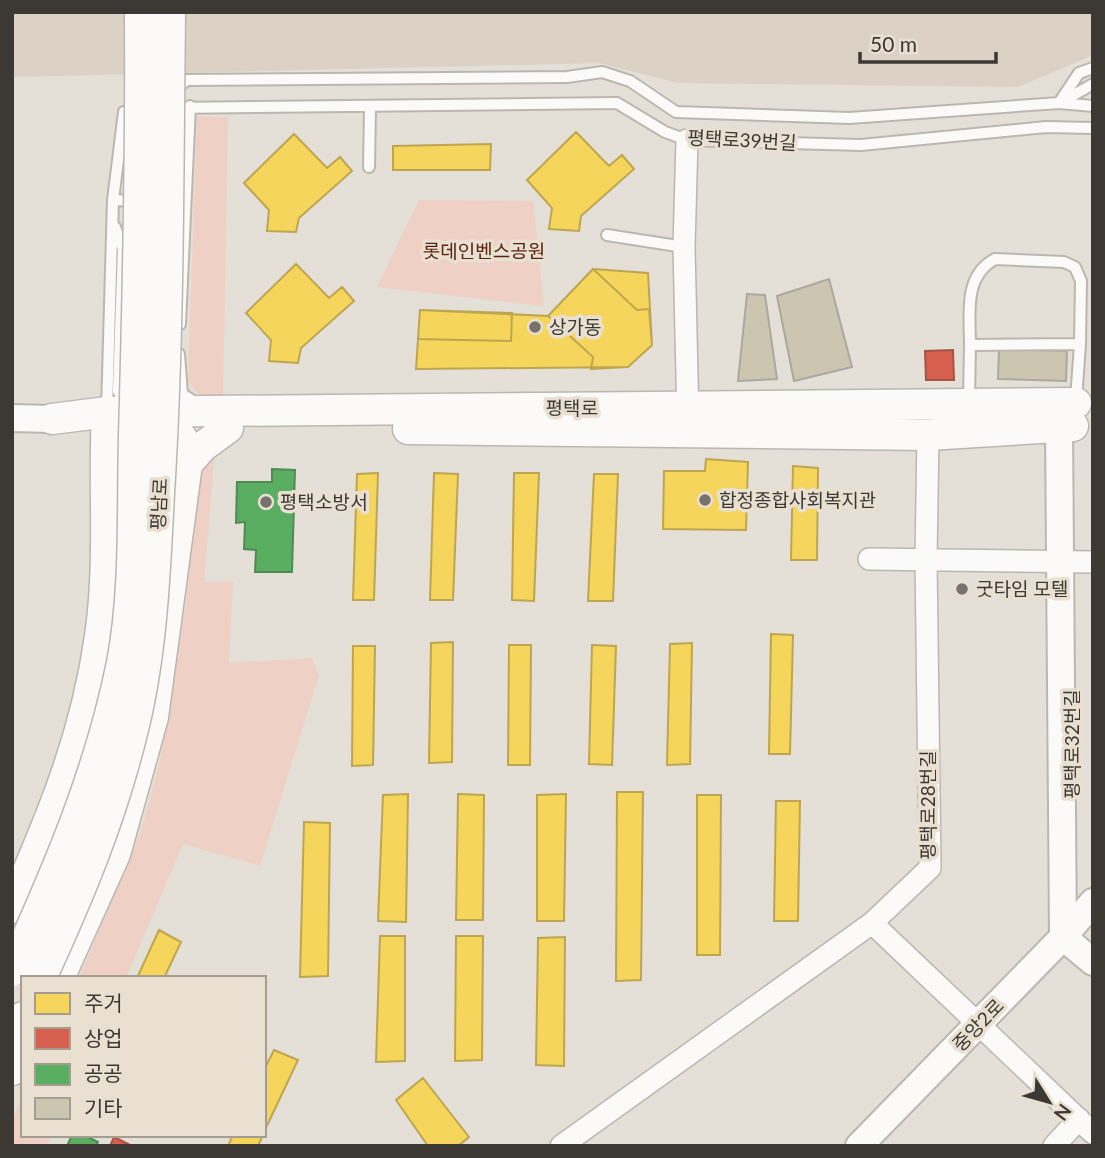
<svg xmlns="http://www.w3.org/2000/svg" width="1105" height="1158" font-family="Lato,'Noto Sans KR',sans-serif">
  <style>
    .built { fill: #dbd1c4 }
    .green { fill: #efd0c4 }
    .homes { fill: #f6d55c; stroke: #bea650; stroke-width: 2 }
    .shops { fill: #d6604d; stroke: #a85445; stroke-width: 2 }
    .public { fill: #5aae61; stroke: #518b53; stroke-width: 2 }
    .building { fill: #ccc6b0; stroke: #aba8a2; stroke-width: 2 }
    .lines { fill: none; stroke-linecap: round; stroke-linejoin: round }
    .service-casing { stroke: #bbb7b0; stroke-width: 14 }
    .minor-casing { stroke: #bbb7b0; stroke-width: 24 }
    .tertiary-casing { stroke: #bbb7b0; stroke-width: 30 }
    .secondary-casing { stroke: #bbb7b0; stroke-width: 33 }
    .service { stroke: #fbfaf9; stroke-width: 10 }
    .minor { stroke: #fbfaf9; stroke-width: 21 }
    .tertiary { stroke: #fbfaf9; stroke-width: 26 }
    .secondary { stroke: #fbfaf9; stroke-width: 30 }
    .secondary-bridge-casing { stroke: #bbb7b0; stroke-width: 33; stroke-linecap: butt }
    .secondary-bridge { stroke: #fbfaf9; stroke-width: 30 }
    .poi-dot { fill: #77726c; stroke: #e9e0d2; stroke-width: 2.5 }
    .labels { text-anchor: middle; stroke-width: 7; stroke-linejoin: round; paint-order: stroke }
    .street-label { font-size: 19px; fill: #3c3833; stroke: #e9e0d2 }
    .park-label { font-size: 19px; fill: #5b2311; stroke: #e9e0d2 }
    .poi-label { font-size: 19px; fill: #3c3833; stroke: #e9e0d2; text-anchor: start }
  </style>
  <rect width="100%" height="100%" fill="#e4dfd7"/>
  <path class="built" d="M12,12h1081v43l-75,32 -340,-4 -79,-20 -587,14z"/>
  <path class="green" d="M197,116l31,1 -5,279h-23l-12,-15z
    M419,200l114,1 11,105 -167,-19z
    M215,450l-11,132h29l-4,81 83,-5 7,17 -59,191 -77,-22 -57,134h-47l62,-147 18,-66 27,-163 12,-142z
    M23,1097v38h28l-5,11h-34v-26z"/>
  <path class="homes" d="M576,132l33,34 13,-11 12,14 -53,47 -2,15 -30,-2 3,-21 -25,-28z
    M294,134l33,34 13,-11 12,14 -53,47 -3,14 -29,-1 2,-21 -25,-27z
    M491,144l-1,26h-97v-24z
    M296,264l33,34 13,-11 12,14 -53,47 -3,15 -29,-2 2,-21 -25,-27z
    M593,269l44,41 12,-1 3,36 -24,22 -37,2 2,-12 -45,-41z
    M593,269l55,4 4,72 -24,22 -212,2 4,-59 128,6z
    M420,310l92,3 -1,28 -93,-2z
    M706,459l42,3 -2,68 -83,-1 1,-58h41z
    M793,466l25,2 -1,92h-26z
    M378,473l-4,127h-21l4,-126z
    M434,473l24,1 -5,126h-23z
    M514,473h25l-5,128 -22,-1z
    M594,474h24l-5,127h-25z
    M771,634l22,1 -3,119h-21z
    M453,642l-1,120 -23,1 2,-120z
    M692,643l-2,121 -23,1 3,-121z
    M509,645h22l-1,120h-22z
    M592,645l24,1 -4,119 -23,-1z
    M353,646h22l-2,119 -21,1z
    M617,792h26l-2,188 -25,1z
    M408,794l-2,128 -28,-1 5,-126z
    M458,794l26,1 -1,125h-27z
    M566,794l-2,127h-27v-126z
    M697,795h24l-1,160h-23z
    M776,801h24l-2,120h-24z
    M304,822l26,1 -2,153 -28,1z
    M159,930l22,12 -17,36h-27z
    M380,936h25v125l-29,1z
    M456,936h27l-1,124 -27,1z
    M565,937l-1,129 -28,-1 2,-127z
    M274,1050l24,10 -34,72v-62z
    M423,1078l46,59 -11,9h-30l-32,-46z
    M233,1135h30l-5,11h-30z"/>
  <path class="shops" d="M953,350l1,30h-28l-1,-29z
    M114,1137l18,9h-22z"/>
  <path class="public" d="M272,469l23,1 -3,102h-37l1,-22 -12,-1 1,-27 -9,1 1,-41h35z
    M72,1135h12l14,7 -2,4h-29z"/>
  <path class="building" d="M829,279l23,88 -58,14 -17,-85z
    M747,294l18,1 12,84 -39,2z
    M999,349l68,2 -1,30 -68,-2z"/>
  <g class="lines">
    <g class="service-casing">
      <path id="service" d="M174,90l13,-10 380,-3 35,-5 28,9 46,31 173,6 210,-15 34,3
        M1065,100l28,-16
        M1059,103l20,-30 14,-5
        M171,108l446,-5 48,29 22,8 174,5 185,-18 47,1
        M369,167l1,-59
        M113,200l11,-88 14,-1
        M115,227l8,22 -5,142 9,15
        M607,235l77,12
        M180,324l10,-218
        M970,345c0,-30 -7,-69 25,-86l69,3 11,5 6,14 -1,63
        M179,354l3,40 14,9
        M969,400l1,-55 110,-1 -4,56
        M107,411l6,-211 24,1"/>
    </g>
    <g class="minor-casing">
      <path id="minor" d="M687,140l-3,107 4,172
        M928,435l-2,124 4,309 -58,55 221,210
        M869,559l224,3
        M561,1146l311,-223
        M1054,1146l25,-27"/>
    </g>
    <g class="tertiary-casing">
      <path id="tertiary" d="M1071,410l-12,18 4,509 30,25
        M12,418l40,1
        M859,1146l204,-209 30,-35"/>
    </g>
    <g class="secondary-casing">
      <path id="secondary" d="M52,419l55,-7 969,-9
        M408,429l520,6 145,-9
        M187,464l15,-17 26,-19
        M12,908c40,-91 74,-172 88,-272 11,-74 3,-150 7,-224
        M59,978l56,-124 38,-137 34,-253 -4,-24 -19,-28
        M12,1039l11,-22
        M12,1070l11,-20"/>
    </g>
    <use href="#service" class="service"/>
    <use href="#minor" class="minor"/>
    <use href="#tertiary" class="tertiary"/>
    <use href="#secondary" class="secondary"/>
    <g class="secondary-bridge-casing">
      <path id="secondary-bridge" d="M12,971c46,-101 88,-199 110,-308 14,-74 10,-153 12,-227 4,-142 7,-283 6,-424
        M41,978c39,-85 71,-161 93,-253 18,-75 21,-154 25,-231 10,-161 9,-321 11,-482"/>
    </g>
    <use href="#secondary-bridge" class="secondary-bridge"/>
  </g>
  <g class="poi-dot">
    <circle cx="535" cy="327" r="7"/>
    <circle cx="705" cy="500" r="7"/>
    <circle cx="266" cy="502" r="7"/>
    <circle cx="962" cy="589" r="7"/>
  </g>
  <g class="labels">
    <g class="street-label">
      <text transform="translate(742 140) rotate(3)" y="7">평택로39번길</text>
      <text x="572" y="415">평택로</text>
      <text transform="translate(159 504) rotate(-87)" y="7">평남로</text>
      <text transform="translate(1072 744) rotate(-90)" y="7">평택로32번길</text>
      <text transform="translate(928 805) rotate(-90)" y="7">평택로28번길</text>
      <text transform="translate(978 1025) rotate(-46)" y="7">중앙2로</text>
    </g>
    <g class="park-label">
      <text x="484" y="258">롯데인벤스공원</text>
    </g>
    <g class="poi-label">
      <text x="549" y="334">상가동</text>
      <text x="719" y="507">합정종합사회복지관</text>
      <text x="280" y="509">평택소방서</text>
      <text x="976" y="596">굿타임 모텔</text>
    </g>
  </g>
  <rect width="1105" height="1158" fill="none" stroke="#3c3833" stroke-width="28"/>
  <rect x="21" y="976" width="245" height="161" fill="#e9e0d2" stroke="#a49d92" stroke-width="2"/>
  <rect x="35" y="993" width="35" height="21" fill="#f6d55c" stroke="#a49d92" stroke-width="2"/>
  <text x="84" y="1011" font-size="21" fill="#3c3833">주거</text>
  <rect x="35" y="1028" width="35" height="21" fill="#d6604d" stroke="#a49d92" stroke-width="2"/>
  <text x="84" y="1046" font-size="21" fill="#3c3833">상업</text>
  <rect x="35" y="1064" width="35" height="21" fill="#5aae61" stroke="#a49d92" stroke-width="2"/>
  <text x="84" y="1081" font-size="21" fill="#3c3833">공공</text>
  <rect x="35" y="1098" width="35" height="21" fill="#ccc6b0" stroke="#a49d92" stroke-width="2"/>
  <text x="84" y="1116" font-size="21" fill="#3c3833">기타</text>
  <g transform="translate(1049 1102) rotate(127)" stroke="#e9e0d2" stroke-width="5" paint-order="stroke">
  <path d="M0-5L12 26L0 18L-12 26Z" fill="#3c3833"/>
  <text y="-10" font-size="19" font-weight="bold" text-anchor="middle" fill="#3c3833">N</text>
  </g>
  <path d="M860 52v10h136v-10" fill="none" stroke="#3c3833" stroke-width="3.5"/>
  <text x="870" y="52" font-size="21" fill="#3c3833" stroke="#e9e0d2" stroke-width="5" paint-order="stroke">50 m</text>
</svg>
